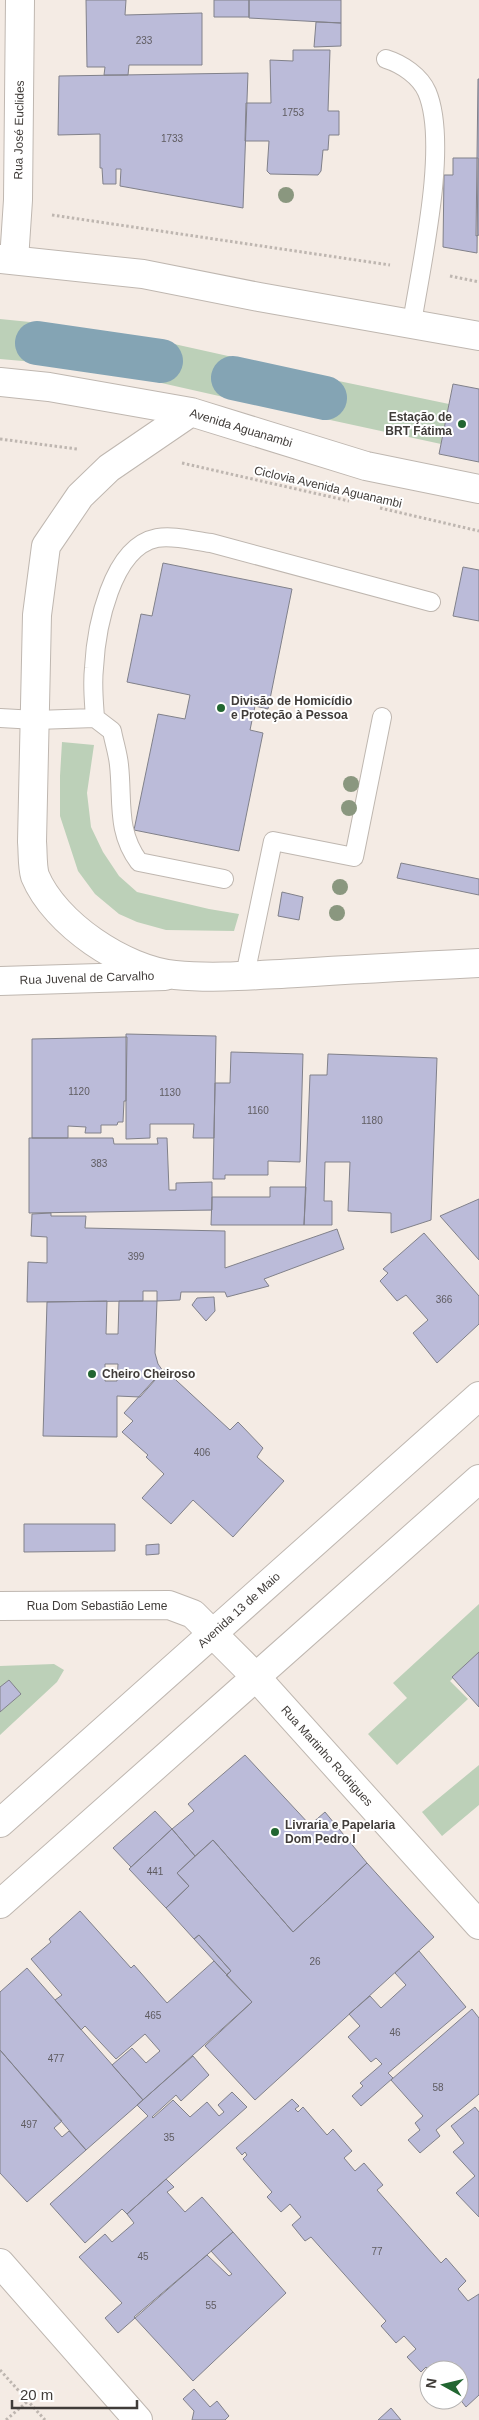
<svg xmlns="http://www.w3.org/2000/svg" width="479" height="2420" font-family="Helvetica,sans-serif">
  <style>
    .green { fill: #bcd0b8 }
    .lines { fill: none; stroke-linecap: round; stroke-linejoin: round }
    .canal { stroke: #84a4b4; stroke-width: 44 }
    .building { fill: #bbbbd9; stroke: #81818a; fill-rule: evenodd }
    .service-casing { stroke: #bfb7b0; stroke-width: 20 }
    .minor-casing { stroke: #bfb7b0; stroke-width: 30 }
    .primary-casing { stroke: #bfb7b0; stroke-width: 30 }
    .path { stroke: #beb6b0; stroke-width: 3; stroke-dasharray: 2.5 2.5; stroke-linecap: butt }
    .service { stroke: #fff; stroke-width: 18 }
    .minor { stroke: #fff; stroke-width: 28 }
    .primary { stroke: #fff; stroke-width: 28 }
    .tree { fill: #8a977f }
    .poi-dot { fill: #226631; stroke: #fff; stroke-width: 2 }
    .labels { text-anchor: middle; stroke-width: 4; stroke-linejoin: round; paint-order: stroke }
    .number-label { font-size: 10px; fill: #5f5c61 }
    .street-label { font-size: 12px; fill: #403c39; stroke: #fff }
    .poi-label { font-size: 12px; font-weight: bold; fill: #403c39; stroke: #fff; text-anchor: start }
  </style>
  <rect width="100%" height="100%" fill="#f4ebe4"/>
  <path class="green" d="M0,319l40,4 -6,39 -34,-3z
    M165,342l72,16 -9,40 -71,-16z
    M329,379l120,25 -8,40 -120,-26z
    M62,742l32,3 -7,48 4,34 12,25 16,24 18,16 72,17 30,5 -5,17 -68,-1 -29,-8 -18,-8 -24,-20 -17,-23 -18,-55v-40z
    M479,1604v50l-29,27 18,18 -71,66 -29,-31 39,-36 -14,-15z
    M54,1664l10,6 -7,12 -57,53v-69z
    M479,1765v40l-37,31 -20,-24z"/>
  <g class="lines">
    <path class="canal" d="M37,343l124,18
      M233,378l92,20"/>
  </g>
  <path class="building" d="M86,0h40l-1,15 77,-2v52h-73l-1,10h-24l1,-8h-18z
    M214,0h35v17h-35z
    M249,0h92v23l-92,-5z
    M316,22l25,1v23l-27,1z
    M293,50h37l-2,61h11v24h-10l-1,15h-5l-2,21 -3,4 -48,-1 -3,-3 2,-30h-24l1,-38h25l-1,-43 23,1z
    M248,73l-5,135 -123,-22 1,-17h-5v15h-13l-1,-16h-2v-34l-42,1 1,-59z
    M478,79h1v156l-3,1z
    M453,158h25l-1,95 -34,-6 1,-72h9z
    M453,384l26,5v73l-40,-8z
    M163,563l129,26 -24,120 -13,-3 -5,24 13,3 -24,118 -105,-21 24,-116 27,5 5,-24 -63,-13 14,-68 11,2z
    M463,567l16,3v51l-26,-5z
    M401,863l78,16v16l-82,-17z
    M282,892l21,5 -4,23 -21,-4z
    M126,1034l90,2 -2,102h-21l1,-14h-44v14l-24,1z
    M127,1037l-1,64h-2l-1,21h-5l-1,3h-16v8h-16l1,-6 -18,-1v12h-36v-99z
    M231,1052l72,2 -3,108 -32,-1v14h-43v4h-12l2,-96h15z
    M328,1054l109,4 -6,162 -40,13v-20l-43,-2 2,-49h-25l-1,39h8v24h-28l6,-150h17z
    M29,1138h84l1,6h44l-1,-6h10l2,52h7v-7l36,-1v28l-183,3z
    M270,1187h36l-2,38h-93l1,-28h58z
    M479,1199v61l-39,-44z
    M51,1213v3h35l-1,12 140,3v37l112,-39 7,20 -80,30 5,7 -42,11 -2,-5h-44l-1,8 -23,1v-10h-14v10l-116,1 1,-40 19,1v-26l-16,-1 1,-22z
    M424,1233l55,63v28l-42,39 -24,-30 15,-13 -22,-25 -9,6 -17,-20 8,-8 -5,-4z
    M214,1297l1,14 -9,10 -14,-16 5,-7z
    M107,1301l-1,33h12l1,-33h38l-2,52 3,11 5,7 -23,26 -23,-1v41l-74,-1 4,-134zM105,1364h13l-1,17h-12z
    M164,1369l66,61 8,-8 3,3 22,23 -6,9 27,24 -51,56 -40,-37 -22,24 -29,-26 22,-24 -18,-17 2,-2 -26,-23 11,-11 -9,-8z
    M24,1524h91v27l-91,1z
    M159,1544v10l-13,1v-10z
    M479,1652v55l-27,-30z
    M9,1680l12,14 -21,18v-25z
    M245,1755l65,70 15,-13 42,51 -74,69 -80,-92 -18,16 -23,-27 22,-18 -6,-7z
    M155,1811l17,18 -41,38 -18,-19z
    M172,1829l23,27 -18,17 12,13 -23,22 -37,-39z
    M213,1840l80,92 74,-69 67,74 -179,163 -50,-54 47,-44 -26,-27 5,-4 -32,-36 -5,4 -28,-31 23,-22 -12,-13z
    M80,1911l51,57 3,-3 33,38 47,-42 38,41 -109,98 -31,-35 20,-17 14,15 14,-12 -15,-17 -29,25 -31,-33 -4,4 -26,-30 7,-5 -31,-36 20,-17 -2,-3z
    M199,1935l32,36 -4,4 -33,-36z
    M419,1951l47,56 -78,66 5,5 -32,28 -9,-10 11,-10 -3,-3 22,-19 -6,-6 -5,4 -23,-25 12,-11 -11,-12 21,-18 11,12 25,-23 -11,-12z
    M27,1968l116,132 -57,50 -86,-100v-58z
    M472,2009l7,9v76l-43,36 4,6 -20,17 -12,-13 12,-10 -5,-7 8,-7 -32,-36z
    M0,2050l62,71 -8,7 8,9 7,-6 17,19 -59,52 -27,-29z
    M193,2056l16,19 -28,26 -5,-6 -24,22 1,1 20,-18 17,17 17,-15 12,14 5,-4 -6,-7 14,-13 15,15 -120,107 -5,-5 -37,34 -35,-39 98,-88 -11,-11z
    M292,2099l7,7 -4,3 3,3 5,-5 24,28 6,-6 19,22 -8,7 11,13 9,-8 19,22 -6,5 64,73 5,-5 20,23 -8,8 10,12 11,-7v101l-13,12 -7,-9v-28h-30l-3,-3 -5,5 -14,-15 9,-8 -12,-13 -8,7 -15,-17 5,-5 -75,-84 -6,4 -13,-16 9,-8 -11,-13 -9,8 -14,-15 5,-5 -29,-33 4,-4 -2,-3 -3,3 -6,-7z
    M475,2107l4,5v105l-23,-24 19,-17 -22,-24 11,-9 -13,-17z
    M166,2179l8,8 -7,5 18,20 17,-15 31,35 -115,101 -13,-15 17,-15 -43,-46 26,-23 7,8 22,-19 -7,-9z
    M233,2232l53,61 -93,88 -59,-64 73,-62 22,21 3,-2 -21,-23z
    M194,2389l16,18 7,-6 12,15 -4,4h-33l2,-9 -11,-12z
    M391,2408l10,12h-23z"/>
  <g class="lines">
    <g class="service-casing">
      <path id="service" d="M386,59c16,5 34,17 41,33 22,52 -6,173 -15,231
        M0,718l36,2 59,-2 17,13c2,11 6,23 7,34 4,36 -3,66 20,97l85,17
        M95,718c-1,-16 -3,-33 -1,-50 2,-39 17,-121 63,-130 17,-3 37,3 54,5l220,59
        M245,975l28,-134 81,16 28,-140"/>
    </g>
    <g class="minor-casing">
      <path id="minor" d="M14,260l4,-60 2,-200
        M0,981l165,-5
        M0,1606l169,-1 24,9 63,63 223,248
        M0,2263l138,157"/>
    </g>
    <g class="primary-casing">
      <path id="primary" d="M0,259l143,15 116,23 220,39
        M0,382l49,5 142,25 175,54 113,23
        M191,412l-82,56 -29,28 -34,50 -9,69 -5,227c1,10 0,24 3,34 20,48 89,94 140,99 40,4 82,0 122,-2 61,-4 121,-7 182,-10
        M0,1823l479,-427
        M0,1904l479,-425"/>
    </g>
    <path class="path" d="M52,215l338,50
      M450,276l29,6
      M0,439l77,10
      M182,463l167,38
      M380,508l99,23
      M0,2370l45,50
      M6,2420l22,-19"/>
    <use href="#service" class="service"/>
    <use href="#minor" class="minor"/>
    <use href="#primary" class="primary"/>
  </g>
  <g class="tree">
    <circle cx="286" cy="195" r="8"/>
    <circle cx="351" cy="784" r="8"/>
    <circle cx="349" cy="808" r="8"/>
    <circle cx="340" cy="887" r="8"/>
    <circle cx="337" cy="913" r="8"/>
  </g>
  <g class="poi-dot">
    <circle cx="462" cy="424" r="5"/>
    <circle cx="221" cy="708" r="5"/>
    <circle cx="92" cy="1374" r="5"/>
    <circle cx="275" cy="1832" r="5"/>
  </g>
  <g class="labels">
    <g class="number-label">
      <text x="144" y="44">233</text>
      <text x="293" y="116">1753</text>
      <text x="172" y="142">1733</text>
      <text x="79" y="1095">1120</text>
      <text x="170" y="1096">1130</text>
      <text x="258" y="1114">1160</text>
      <text x="372" y="1124">1180</text>
      <text x="99" y="1167">383</text>
      <text x="136" y="1260">399</text>
      <text x="444" y="1303">366</text>
      <text x="202" y="1456">406</text>
      <text x="155" y="1875">441</text>
      <text x="315" y="1965">26</text>
      <text x="153" y="2019">465</text>
      <text x="395" y="2036">46</text>
      <text x="56" y="2062">477</text>
      <text x="438" y="2091">58</text>
      <text x="29" y="2128">497</text>
      <text x="169" y="2141">35</text>
      <text x="377" y="2255">77</text>
      <text x="143" y="2260">45</text>
      <text x="211" y="2309">55</text>
    </g>
    <g class="street-label">
      <text transform="translate(19 130) rotate(-89)" y="4">Rua José Euclides</text>
      <text transform="translate(241 428) rotate(17)" y="4">Avenida Aguanambi</text>
      <text transform="translate(328 487) rotate(13)" y="4">Ciclovia Avenida Aguanambi</text>
      <text transform="translate(87 978) rotate(-2)" y="4">Rua Juvenal de Carvalho</text>
      <text x="97" y="1610">Rua Dom Sebastião Leme</text>
      <text transform="translate(239 1610) rotate(-42)" y="4">Avenida 13 de Maio</text>
      <text transform="translate(327 1756) rotate(48)" y="4">Rua Martinho Rodrigues</text>
    </g>
    <g class="poi-label">
      <text x="452" y="421" text-anchor="end">Estação de<tspan x="452" dy="14">BRT Fátima</tspan></text>
      <text x="231" y="705">Divisão de Homicídio<tspan x="231" dy="14">e Proteção à Pessoa</tspan></text>
      <text x="102" y="1378">Cheiro Cheiroso</text>
      <text x="285" y="1829">Livraria e Papelaria<tspan x="285" dy="14">Dom Pedro I</tspan></text>
    </g>
  </g>
  <g transform="translate(444 2385) rotate(278)"><circle r="24" fill="#ffffff" stroke="#b3b1b0"/>
  <path d="M0-4L9 19L0 12L-9 19Z" fill="#226631"/>
  <text y="-8" font-size="14" font-weight="bold" text-anchor="middle" fill="#403c39">N</text>
  </g>
  <path d="M12 2400v8h125v-8" fill="none" stroke="#403c39" stroke-width="2.5"/>
  <text x="20" y="2400" font-size="15" fill="#403c39" stroke="#ffffff" stroke-width="4" paint-order="stroke">20 m</text>
</svg>
